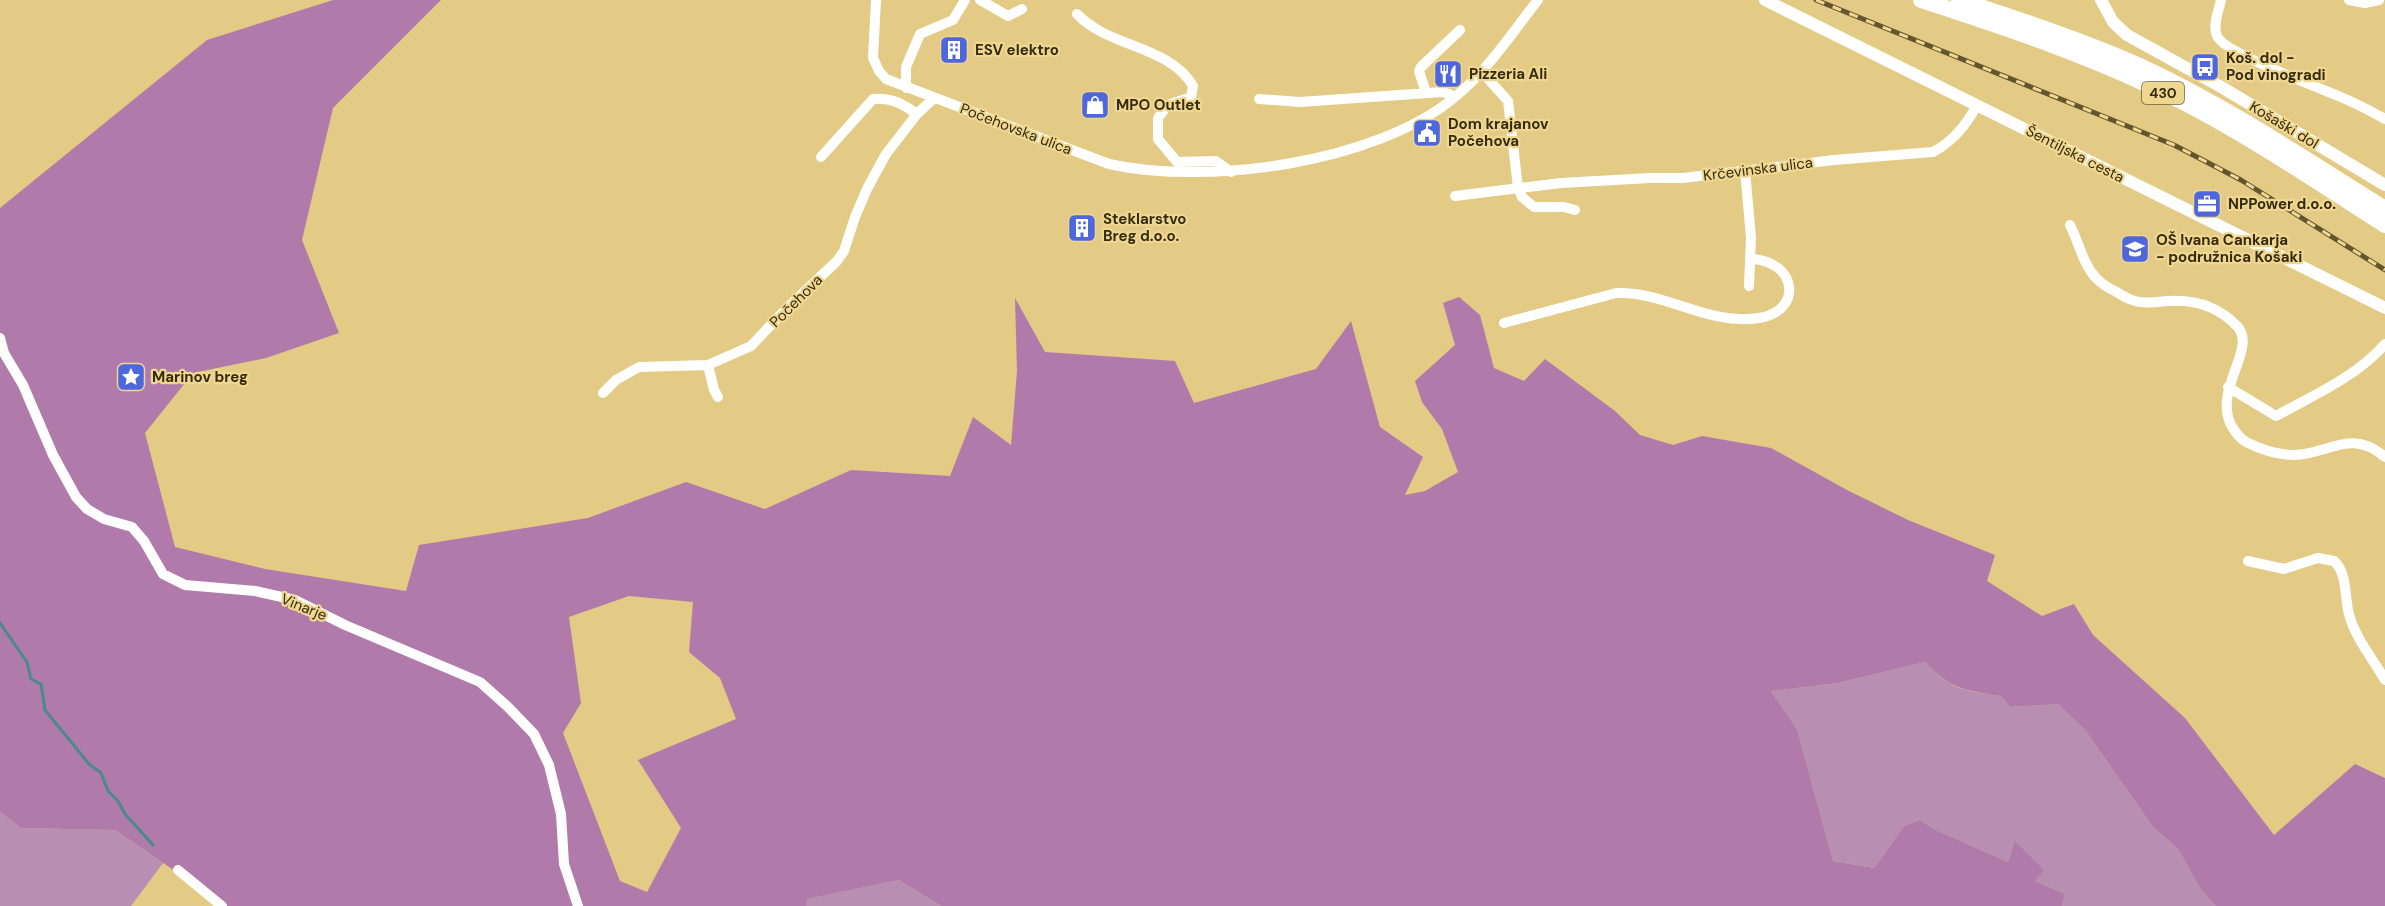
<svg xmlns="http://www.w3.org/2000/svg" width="2385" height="906" font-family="'DM Sans',sans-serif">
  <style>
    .green { fill: #b88fb2 }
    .forest { fill: #b07baa; fill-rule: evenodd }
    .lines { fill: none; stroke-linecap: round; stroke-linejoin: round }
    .stream { stroke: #4b898c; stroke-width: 3 }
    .minor { stroke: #fff; stroke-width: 10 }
    .tertiary { stroke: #fff; stroke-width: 12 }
    .trunk { stroke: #fff; stroke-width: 16 }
    .rail-casing { stroke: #63562e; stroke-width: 5 }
    .rail { stroke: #f0d791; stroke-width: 3; stroke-dasharray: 9; stroke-linecap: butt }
    .labels { text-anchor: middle; stroke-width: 4.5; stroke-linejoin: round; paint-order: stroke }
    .shield { fill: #f0d791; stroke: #6d5f36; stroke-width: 1.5 }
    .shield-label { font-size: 14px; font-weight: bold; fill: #352c0f }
    .poi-label { font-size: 15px; font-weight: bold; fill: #352c0f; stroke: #f0d791; text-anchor: start }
    .street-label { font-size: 15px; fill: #352c0f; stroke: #f0d791 }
  </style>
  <rect width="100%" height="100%" fill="#e3ca85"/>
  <path class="green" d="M1925,662c28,29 37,28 76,34l9,11 48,-3 28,27 67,96 25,22 23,41 15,16h-154l3,-12 -30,-13 -20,-39 -7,20 -70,-31 -19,-11 -15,6 -30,42 -41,-7 -36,-132 -26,-38 67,-8z
    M0,812l21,16 94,2 48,33 -32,43h-131z
    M899,880l42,26h-135v-7z"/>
  <path class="forest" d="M333,0h108l-108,108 -31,132 37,93 -73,25 -73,15 -48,60 30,114 90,22 141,22 13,-46 169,-27 98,-36 79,27 86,-39 99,6 23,-59 38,28 6,-74 -2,-73 30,54 130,9 19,42 122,-34 35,-48 29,106 43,30 -18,38 20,-4 33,-19 -16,-43 -20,-27 -7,-21 40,-36 -12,-42 16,-6 21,18 14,53 30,13 21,-22 70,52 25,24 33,10 29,-9 69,12 76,42 61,30 87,35 -8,26 55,35 32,-12 19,31 92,83 89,117 81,-71 30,14v128h-169l-15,-16 -23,-41 -25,-22 -67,-96 -28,-27 -48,3 -9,-11c-38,-6 -49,-6 -76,-34l-87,21 -67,8 26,38 36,132 41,7 30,-42 15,-6 19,11 70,31 7,-21 29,29 -9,11 30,13 -3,12h-1121l-42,-26 -92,19 -1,7h-580l-111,-76 -94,-2 -21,-16v-604l207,-168zM629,596l64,6 -4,50 31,26 16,41 -98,41 43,68 -34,64 -27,-11 -57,-148 18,-30 -12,-86z"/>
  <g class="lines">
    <path class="stream" d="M0,623l27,39 4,17 10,5 4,26 44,54 12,9 7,18 10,10 7,13 28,31"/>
    <path class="minor" d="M876,0l-3,58 6,13 7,8 223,85c98,22 267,-1 346,-67 33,-27 57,-64 83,-97
      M980,0l28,16 14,-7
      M2221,0c-2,10 -9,26 -4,36 7,18 113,55 135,66 11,5 22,11 33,17
      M2349,0l16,3 14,-3
      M1077,14c32,34 92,31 116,72l-2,11 -23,8 -10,13v21l19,23 39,-1 15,11
      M1482,72l26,29 10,87 4,9 12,10h30l11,3
      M906,88v-21l14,-33 33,-14 12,-20
      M1426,93l-7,-22 2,-4 39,-37
      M1259,99l41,3 142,-10 7,2 5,4
      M821,157l52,-58c18,-2 30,5 44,15
      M1745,171l6,66 -2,49
      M1455,196l106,-13 89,-5h33l151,-18 99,-8c19,-10 34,-28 44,-47
      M2070,225c9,18 13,39 26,53 6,6 12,10 19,13 6,4 13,8 20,10 10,3 22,1 32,0 27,-2 51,5 70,25 21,22 -24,63 -6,99 4,7 8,13 15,17 14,7 33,13 48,13 35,-1 57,-27 91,2
      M1504,323l112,-30c50,-2 91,33 143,25 45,-7 38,-58 -9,-59
      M0,338l4,15 19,32 30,70 23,42 11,12 17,10 28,8 12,14 19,33 22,11 70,6 40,9 50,25 135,57 28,25 26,27 15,31 12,49 3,50 14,42
      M708,365l6,25 4,7
      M2228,387l48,29c38,-21 80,-39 109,-72
      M603,393l13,-13 23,-13 69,-2 43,-19 35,-37 51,-48 7,-10 11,-34 12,-28 19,-35 31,-40 17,-16
      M2248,561l36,8 34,-11 16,3c14,13 10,35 15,53 6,24 24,45 36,66
      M178,870l44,36"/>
    <path class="tertiary" d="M1765,0l620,308
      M2101,0l12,22 14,13 96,53 162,97"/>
    <path class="trunk" d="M1921,0c89,29 179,59 262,102 70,36 136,81 202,123
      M1959,0c61,20 122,40 181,66 86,40 165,93 245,143"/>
    <g class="rail-casing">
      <path id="rail" d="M1816,0l358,145 67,35 144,90"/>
    </g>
    <use href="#rail" class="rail"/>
  </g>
  <defs>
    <g id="building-square" transform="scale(1.5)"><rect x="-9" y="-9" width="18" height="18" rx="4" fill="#4f67dc" stroke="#f0d791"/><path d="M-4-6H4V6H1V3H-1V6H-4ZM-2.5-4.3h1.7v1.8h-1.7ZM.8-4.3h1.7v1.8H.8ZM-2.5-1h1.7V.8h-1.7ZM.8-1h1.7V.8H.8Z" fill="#fff"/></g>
    <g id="bus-square" transform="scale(1.5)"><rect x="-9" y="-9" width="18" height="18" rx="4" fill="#4f67dc" stroke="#f0d791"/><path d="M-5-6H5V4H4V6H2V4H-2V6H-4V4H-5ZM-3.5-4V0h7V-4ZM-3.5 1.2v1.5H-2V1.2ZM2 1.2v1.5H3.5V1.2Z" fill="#fff"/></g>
    <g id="restaurant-square" transform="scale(1.5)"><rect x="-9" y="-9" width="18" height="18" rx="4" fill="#4f67dc" stroke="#f0d791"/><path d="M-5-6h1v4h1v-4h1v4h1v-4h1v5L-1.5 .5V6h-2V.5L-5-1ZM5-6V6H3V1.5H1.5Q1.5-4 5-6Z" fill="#fff"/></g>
    <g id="shop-square" transform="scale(1.5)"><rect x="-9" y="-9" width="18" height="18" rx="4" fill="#4f67dc" stroke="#f0d791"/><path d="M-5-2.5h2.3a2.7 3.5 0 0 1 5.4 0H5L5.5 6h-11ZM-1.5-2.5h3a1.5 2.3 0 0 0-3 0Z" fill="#fff"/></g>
    <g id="civic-square" transform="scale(1.5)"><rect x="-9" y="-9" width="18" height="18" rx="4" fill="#4f67dc" stroke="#f0d791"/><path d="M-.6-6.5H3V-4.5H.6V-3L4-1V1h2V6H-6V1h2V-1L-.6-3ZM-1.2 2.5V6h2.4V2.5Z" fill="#fff"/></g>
    <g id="office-square" transform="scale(1.5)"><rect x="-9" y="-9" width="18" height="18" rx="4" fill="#4f67dc" stroke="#f0d791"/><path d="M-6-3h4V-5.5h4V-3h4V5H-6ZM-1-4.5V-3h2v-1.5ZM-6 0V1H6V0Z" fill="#fff"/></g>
    <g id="school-square" transform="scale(1.5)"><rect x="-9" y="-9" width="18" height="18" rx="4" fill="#4f67dc" stroke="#f0d791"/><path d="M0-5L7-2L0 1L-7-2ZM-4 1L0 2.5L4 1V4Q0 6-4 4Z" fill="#fff"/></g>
    <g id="sight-square" transform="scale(1.5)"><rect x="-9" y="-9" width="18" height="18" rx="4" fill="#4f67dc" stroke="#f0d791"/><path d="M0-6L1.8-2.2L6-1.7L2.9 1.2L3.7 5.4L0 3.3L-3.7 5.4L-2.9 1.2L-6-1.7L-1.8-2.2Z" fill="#fff"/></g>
  </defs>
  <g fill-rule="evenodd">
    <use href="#building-square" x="954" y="50"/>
    <use href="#bus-square" x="2205" y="67"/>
    <use href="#restaurant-square" x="1448" y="74"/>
    <use href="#shop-square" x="1095" y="105"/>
    <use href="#civic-square" x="1427" y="133"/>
    <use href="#office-square" x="2207" y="204"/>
    <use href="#building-square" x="1082" y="228"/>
    <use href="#school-square" x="2135" y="249"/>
    <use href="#sight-square" x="131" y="377"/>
  </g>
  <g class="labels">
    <rect class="shield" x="2142" y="82" width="42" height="22" rx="4.5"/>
    <g class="shield-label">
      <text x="2163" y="98">430</text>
    </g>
    <g class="poi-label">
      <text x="975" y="55">ESV elektro</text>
      <text x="2226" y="63">Koš. dol -<tspan x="2226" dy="17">Pod vinogradi</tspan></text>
      <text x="1469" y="79">Pizzeria Ali</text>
      <text x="1116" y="110">MPO Outlet</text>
      <text x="1448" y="129">Dom krajanov<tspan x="1448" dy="17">Počehova</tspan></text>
      <text x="2228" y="209">NPPower d.o.o.</text>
      <text x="1103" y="224">Steklarstvo<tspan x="1103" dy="17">Breg d.o.o.</tspan></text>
      <text x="2156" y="245">OŠ Ivana Cankarja<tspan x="2156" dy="17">- podružnica Košaki</tspan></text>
      <text x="152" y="382">Marinov breg</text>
    </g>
    <g class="street-label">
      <text transform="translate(2284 125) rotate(31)" y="5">Košaški dol</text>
      <text transform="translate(1016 129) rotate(21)" y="5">Počehovska ulica</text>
      <text transform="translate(2075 154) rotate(27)" y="5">Šentiljska cesta</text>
      <text transform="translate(1758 169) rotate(-7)" y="5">Krčevinska ulica</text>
      <text transform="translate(796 301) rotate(-45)" y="5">Počehova</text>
      <text transform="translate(304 607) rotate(22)" y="5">Vinarje</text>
    </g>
  </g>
</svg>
